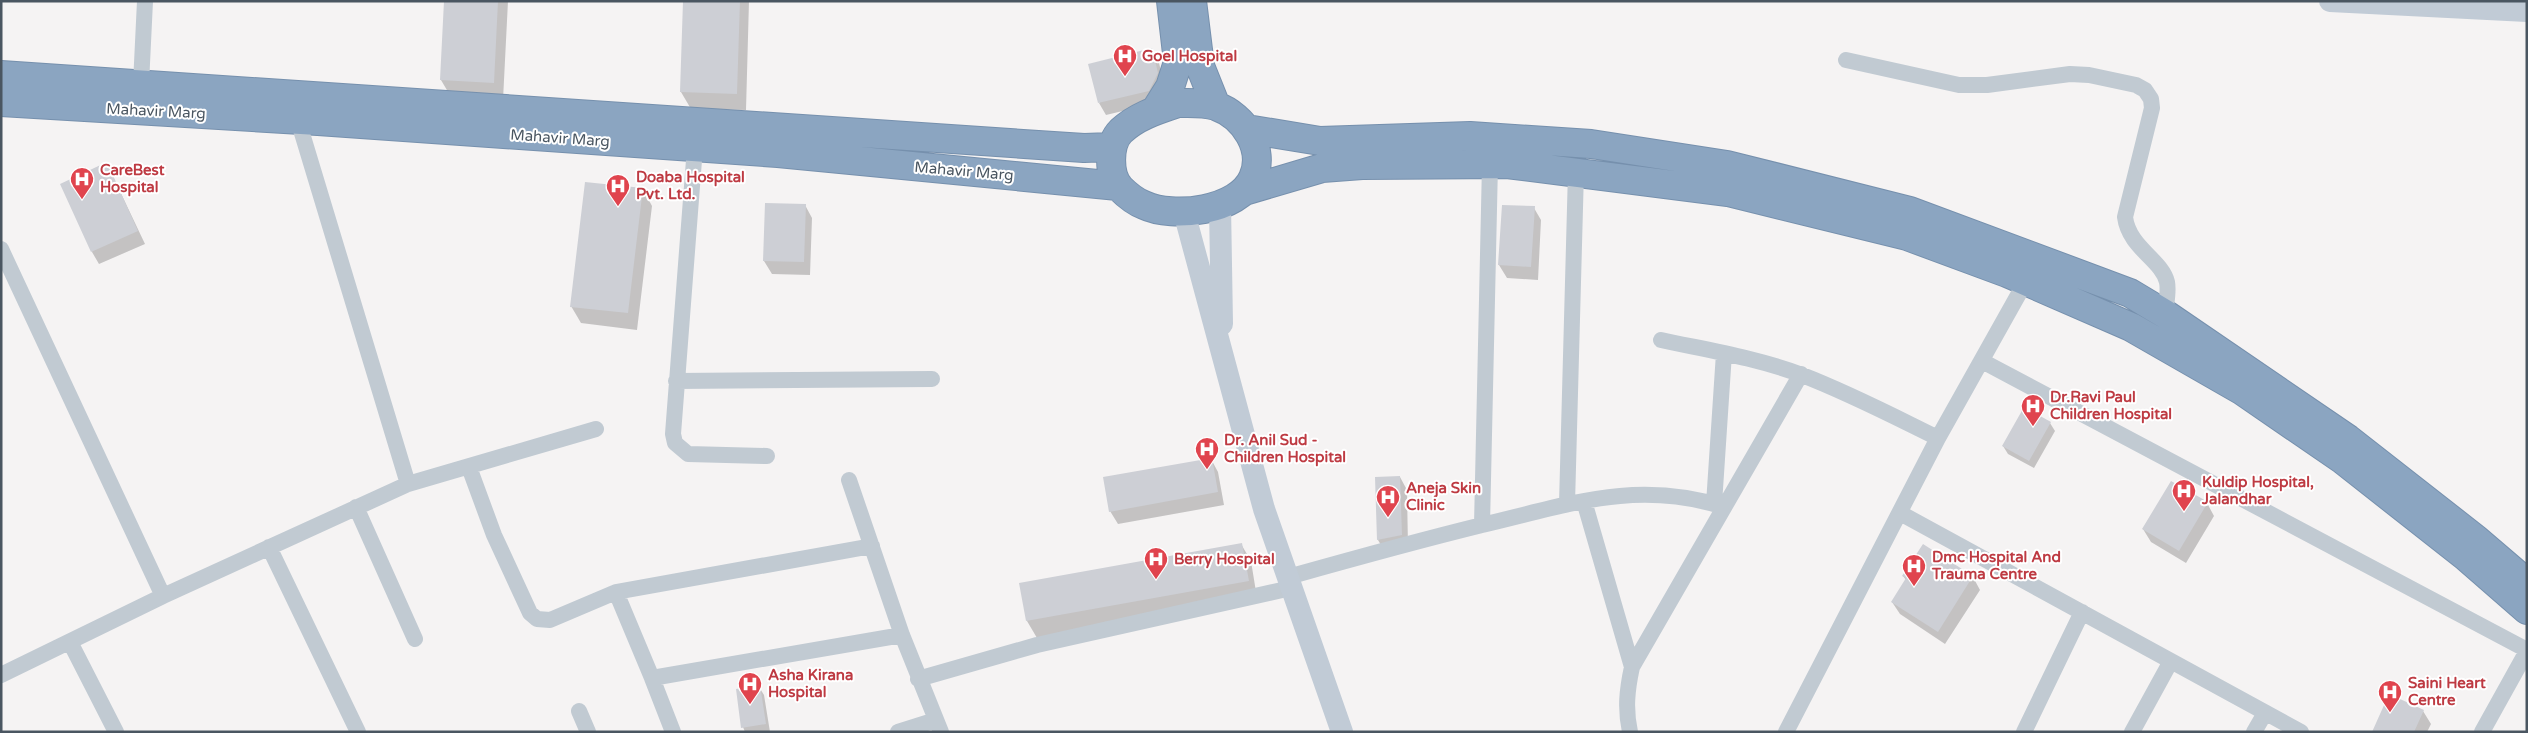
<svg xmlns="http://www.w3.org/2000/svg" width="2528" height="733" font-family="'Varela Round',sans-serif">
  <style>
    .shadow { fill: #0003 }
    .building { fill: #cdcfd5 }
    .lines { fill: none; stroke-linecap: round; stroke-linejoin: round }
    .highway-casing { stroke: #7690ad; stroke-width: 30 }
    .street { stroke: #c1cad2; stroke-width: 16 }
    .secondary { stroke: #c1cbd6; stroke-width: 22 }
    .highway { stroke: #8ba5c1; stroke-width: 28 }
    .labels { text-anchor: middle; stroke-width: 4; stroke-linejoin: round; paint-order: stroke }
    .health-label { font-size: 15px; font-weight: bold; fill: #be3a42; stroke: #fff; text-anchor: start }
    .street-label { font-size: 15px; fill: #4a5661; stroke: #fff }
  </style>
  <rect width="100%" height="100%" fill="#f5f3f3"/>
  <path class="shadow" d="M445,1h63l-5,99 -52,-3 -10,-17z
    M684,1h65l-3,109 -55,-1 -10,-17z
    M1151,50l8,13 6,24 -9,16 -50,12 -7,-12z
    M107,164l38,80 -46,20 -7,-12z
    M643,189l9,17 -15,124 -56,-7 -10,-17z
    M805,205l7,13 -2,57 -38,-1 -8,-13z
    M1534,208l7,12 -3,60 -31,-2 -8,-13z
    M2050,423l5,8 -21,37 -26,-14 -5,-8z
    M1211,459l7,13 6,33 -106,19 -8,-13z
    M1400,477l7,13 1,58 -23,4 -7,-12z
    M2207,503l7,13 -28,47 -35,-21 -8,-13z
    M1241,544l10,17 6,37 -220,40 -10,-17 -6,-37z
    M1923,545l50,32 7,13 -35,54 -45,-30 -8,-12 14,-22 -3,-4z
    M759,687l5,8 6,37h-25l-2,-5z
    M2423,711l8,13 -4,8h-54z"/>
  <path class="building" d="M444,1h54l-4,82 -54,-3z
    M683,1h57l-3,93 -57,-2z
    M1152,48l6,25 -9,18 -51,12 -10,-39z
    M107,162l31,69 -47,21 -31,-68z
    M585,182l58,6 -15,125 -58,-6z
    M765,203l41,1 -2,58 -41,-1z
    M1502,205l33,1 -4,61 -33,-2z
    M2024,407l27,15 -22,39 -27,-15z
    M1212,458l6,34 -109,20 -6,-35z
    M1400,476l2,59 -25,5 -2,-63z
    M2171,481l37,21 -29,49 -37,-22z
    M1242,543l7,38 -223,40 -7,-38z
    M1923,544l50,32 -35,56 -47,-30 15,-24 -4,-2z
    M760,685l6,39 -25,4 -5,-39z
    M2389,694l35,16 -10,22h-42z"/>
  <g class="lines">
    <g class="highway-casing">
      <path id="highway" d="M1192,1l8,65 16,40
        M1,75l1083,73 28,-1
        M1,102l317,19 460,32 340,33
        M1178,103c13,0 25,-1 38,3 28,10 50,43 37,72 -14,33 -80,41 -109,27 -8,-3 -18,-11 -24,-17 -12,-13 -12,-44 1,-57 16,-15 36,-21 57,-28z
        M1155,111l15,-24 8,-25 -7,-61
        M1247,129l73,12 150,-5 121,8 136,21 183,46 220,82 35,21 183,125 129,101 50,43
        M1244,191l78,-23 40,-3 145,-1 221,28 179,44 100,37 124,54 110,63 102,70 122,96 62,54"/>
    </g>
    <path class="street" d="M1846,60l113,25h28l83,-11 19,1 47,10 9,5 6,9 1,9 -27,109c4,31 37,43 42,65 2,10 -1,22 -2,32
      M141,84l4,-83
      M298,120l110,364
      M695,147l-22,287 2,9 13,11 79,2
      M1,249l162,347
      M1661,340c46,10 96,18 141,35 47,18 91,41 136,63
      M1982,361l545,289
      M676,381l256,-2
      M469,467l25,68 36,78 7,6 13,1 66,-28 36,86 250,-43
      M849,480l53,155 39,97
      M1584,501l48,166
      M1567,504l9,-333
      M1714,504l10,-151
      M356,507l59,132
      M1900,513l401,219
      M1482,525l8,-361
      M269,547l89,185
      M1288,577c64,-18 129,-36 194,-52 86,-20 154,-46 242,-18
      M616,592l256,-46
      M70,642l46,90
      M1,675l162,-79 245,-112 188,-55
      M652,678l21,54
      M918,679l119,-34 254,-57
      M579,711l9,21
      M898,732l38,-12
      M1630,732c-5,-23 -3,-42 2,-65l169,-293
      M1786,732l152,-294 88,-157
      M2024,732l58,-120
      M2132,732l39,-71
      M2254,732l11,-19
      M2482,732l45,-81"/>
    <path class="secondary" d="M2330,1l197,10
      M1220,205l2,119
      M1184,212l80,297 78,223"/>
    <use href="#highway" class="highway"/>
  </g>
  <defs>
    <g id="hospital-pin" transform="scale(1.25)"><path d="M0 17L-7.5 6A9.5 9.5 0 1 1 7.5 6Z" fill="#e0444e" stroke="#fff"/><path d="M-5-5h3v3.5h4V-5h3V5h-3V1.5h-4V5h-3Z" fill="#fff"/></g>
  </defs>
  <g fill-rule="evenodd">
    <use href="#hospital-pin" x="1125" y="56"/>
    <use href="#hospital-pin" x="82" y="179"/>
    <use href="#hospital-pin" x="618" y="186"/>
    <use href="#hospital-pin" x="2033" y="406"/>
    <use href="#hospital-pin" x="1207" y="449"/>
    <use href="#hospital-pin" x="2184" y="491"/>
    <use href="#hospital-pin" x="1388" y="497"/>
    <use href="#hospital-pin" x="1156" y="559"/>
    <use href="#hospital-pin" x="1914" y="566"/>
    <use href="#hospital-pin" x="750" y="684"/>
    <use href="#hospital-pin" x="2390" y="692"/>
  </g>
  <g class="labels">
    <g class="health-label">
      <text x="1142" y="61">Goel Hospital</text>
      <text x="100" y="175">CareBest<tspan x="100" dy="17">Hospital</tspan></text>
      <text x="636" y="182">Doaba Hospital<tspan x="636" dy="17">Pvt. Ltd.</tspan></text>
      <text x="2050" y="402">Dr.Ravi Paul<tspan x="2050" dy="17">Children Hospital</tspan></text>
      <text x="1224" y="445">Dr. Anil Sud -<tspan x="1224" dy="17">Children Hospital</tspan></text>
      <text x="2202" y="487">Kuldip Hospital,<tspan x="2202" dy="17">Jalandhar</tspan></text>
      <text x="1406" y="493">Aneja Skin<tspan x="1406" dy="17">Clinic</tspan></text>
      <text x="1932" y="562">Dmc Hospital And<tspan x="1932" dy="17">Trauma Centre</tspan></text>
      <text x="1174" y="564">Berry Hospital</text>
      <text x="768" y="680">Asha Kirana<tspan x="768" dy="17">Hospital</tspan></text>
      <text x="2408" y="688">Saini Heart<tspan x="2408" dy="17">Centre</tspan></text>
    </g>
    <g class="street-label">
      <text transform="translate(156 111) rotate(3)" y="5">Mahavir Marg</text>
      <text transform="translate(560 138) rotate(4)" y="5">Mahavir Marg</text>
      <text transform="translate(964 171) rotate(5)" y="5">Mahavir Marg</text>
    </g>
  </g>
  <rect width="2528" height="733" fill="none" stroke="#4a5661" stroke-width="5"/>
</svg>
